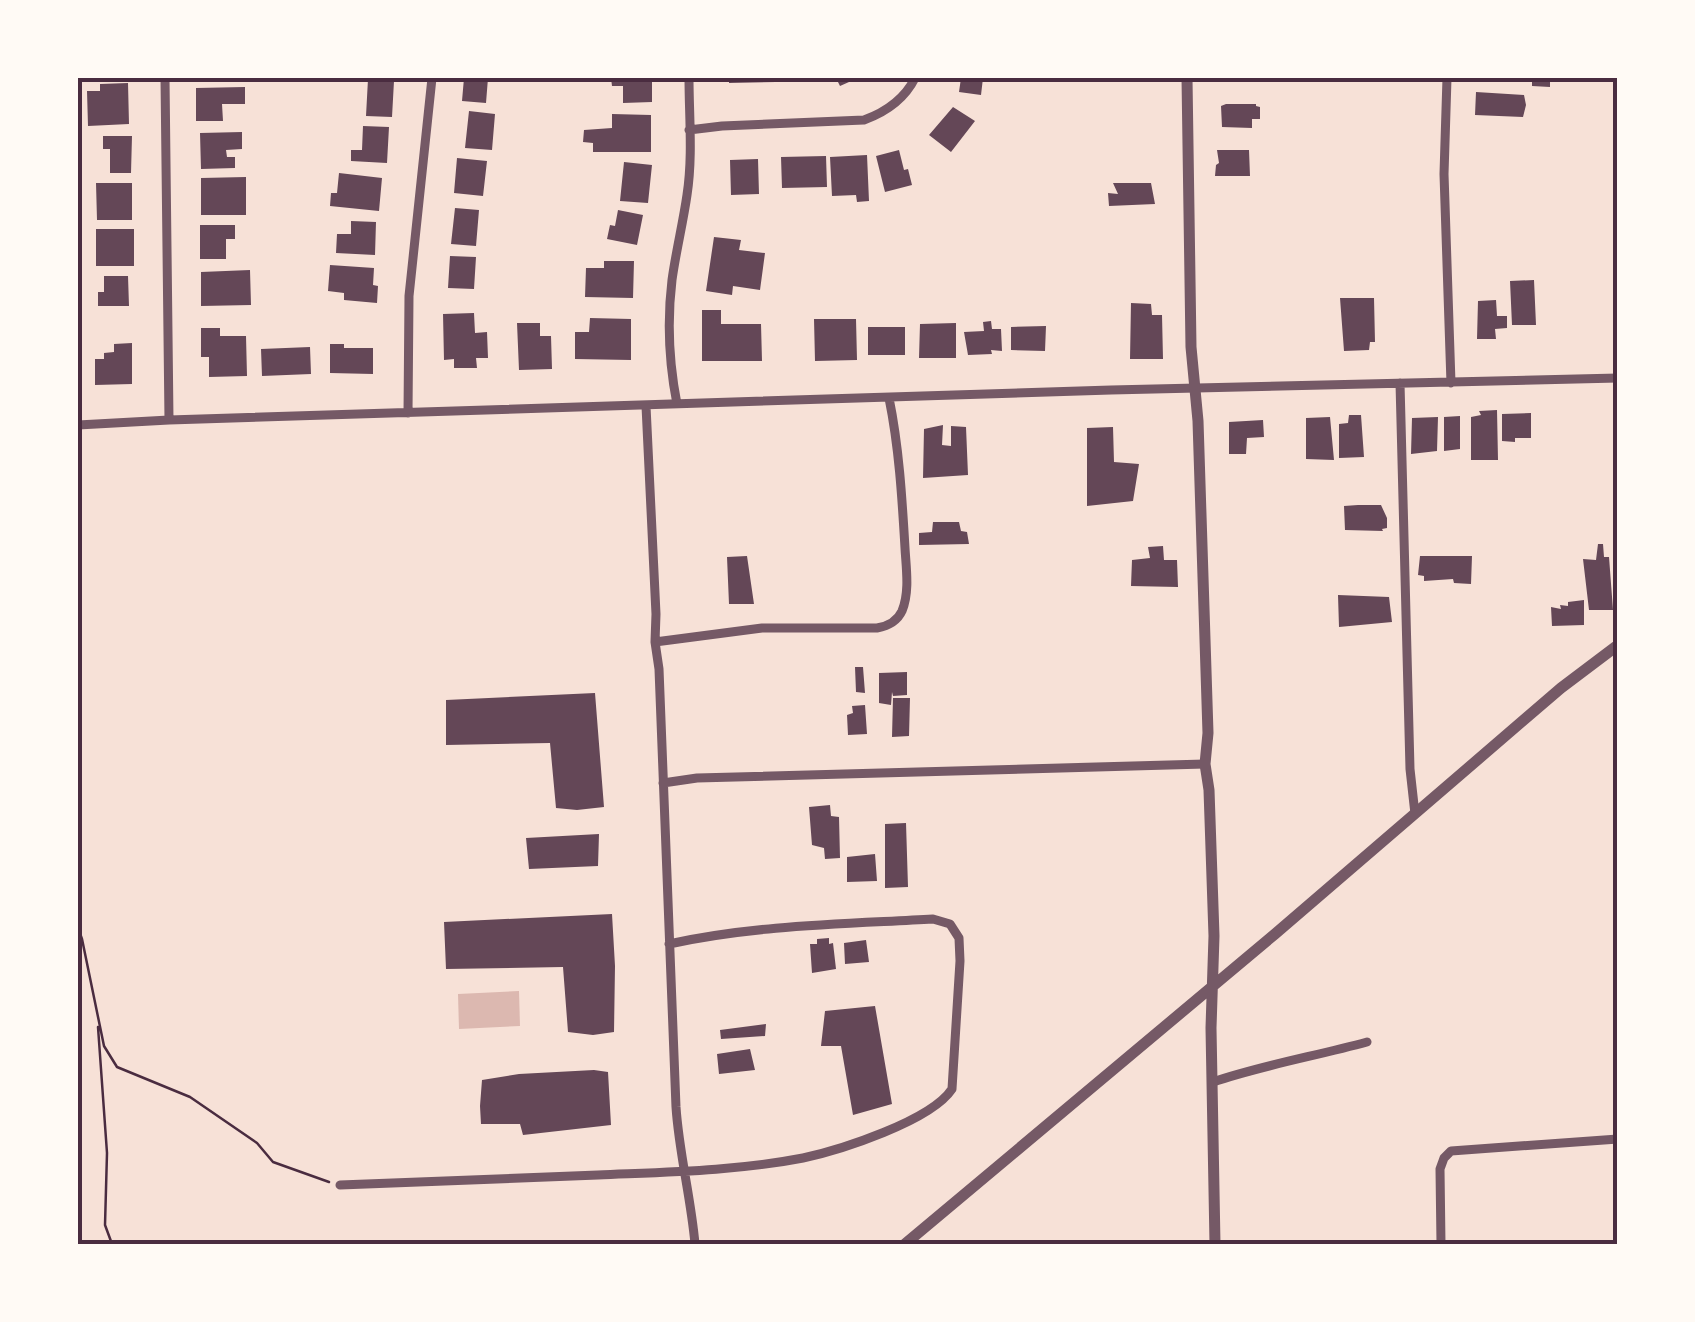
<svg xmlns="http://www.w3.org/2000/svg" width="1695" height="1322" font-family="Cabin,sans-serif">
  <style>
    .water { fill: #dcb8b0 }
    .building { fill: #644757 }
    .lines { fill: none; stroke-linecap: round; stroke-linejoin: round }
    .path { stroke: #4a2c40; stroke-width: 2.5 }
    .minor { stroke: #755966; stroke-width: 9 }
    .tertiary { stroke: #755966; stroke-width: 11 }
    .neatline { fill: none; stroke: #4a2c40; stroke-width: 4 }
  </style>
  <rect width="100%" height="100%" fill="#f7e1d7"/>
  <path class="water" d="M519,991l1,35 -61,3 -1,-35z"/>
  <path class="building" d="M464,78h24l-2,25 -24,-2z
    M611,78h41v24l-29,1v-17h-11z
    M729,78h47v4l-47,1z
    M836,78h22l-18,8z
    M961,78h22l-2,17 -22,-3z
    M1131,78h26l-1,4 -25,-2z
    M1532,78h18v9l-18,-1z
    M368,79l26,2 -2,36 -26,-1z
    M128,83l1,41 -41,2 -1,-35h13v-7z
    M245,87v17h-23l1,17h-27v-33z
    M1476,92l48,3 2,10 -3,12 -48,-2z
    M1226,104h30v2l4,1v12h-8v9l-30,-1 -1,-21z
    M953,107l22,14 -24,31 -22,-17z
    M469,111l26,3 -3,36 -27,-2z
    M612,114l39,1v37h-58v-9l-10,-1 1,-12 28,-2z
    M363,126l26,1 -2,36 -36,-2v-11h11z
    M242,132v17l-16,1 1,7h8v11l-34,1 -1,-36z
    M103,136h29l-1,37h-21v-24h-7z
    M899,150l5,20 4,-1 4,16 -27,7 -9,-36z
    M1217,150h32l1,26h-35l1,-11 3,-2z
    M867,155l2,46 -12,1 -1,-7 -24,1 -2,-39z
    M826,156l1,31 -45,1 -1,-31z
    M457,158l30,3 -4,35 -29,-3z
    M758,159l1,35 -28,1 -1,-35z
    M624,162l28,3 -4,38 -28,-2z
    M339,173l43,5 -3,33 -49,-5 1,-13h6z
    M246,177v38h-45v-37z
    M96,183h36v37h-35z
    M1113,183h38l4,21 -46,2 -1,-13 10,1z
    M455,208l24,2 -3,36 -25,-2z
    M618,210l25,5 -6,30 -30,-6 3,-14 5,1z
    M351,221l25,1 -1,33 -39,-2 1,-19h14z
    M200,225h35v14h-9v20h-26z
    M96,229h38v37h-38z
    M714,237l27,3 -2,10 26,3 -5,37 -27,-4 -1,9 -26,-4z
    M450,256l26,1 -2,32 -26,-1z
    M604,261h30l-1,37 -48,-1 1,-29h18z
    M330,265l44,3 -1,17 5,1 -1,17 -33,-3v-7l-16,-2z
    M250,270l1,35 -50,1v-34z
    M104,276h24l1,30h-31v-14h6z
    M1534,280l2,45h-24l-2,-44z
    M1340,298h34l1,44h-5l-1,8 -25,1z
    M1496,300l1,16h10v12l-12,1 1,10h-19l1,-38z
    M1131,303l20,1 1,11h10l1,44h-33z
    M702,310h19v14h40l1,37h-60z
    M474,313l1,20 12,-1 1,26h-12l1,10h-23v-9l-10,1 -1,-46z
    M590,318l41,1v41l-56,-1v-27h14z
    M814,319h42l1,41 -42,1z
    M991,321l1,8h9l1,22 -11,-1 1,4 -24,1 -4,-23 20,-1 -1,-9z
    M517,323h23v13h11l1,33 -33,1z
    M956,323v35h-37l1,-34z
    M1046,326l-1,25 -34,-1v-23z
    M868,327h37v28h-37z
    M201,328h19v8h26l1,40 -38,1v-20h-8z
    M132,343v41l-37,1v-26h9v-6l10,-1v-8z
    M330,344h14v4h29v26l-43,-1z
    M310,347l1,27 -49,2 -1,-27z
    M1497,410l1,50h-27v-43l10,-2 -2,-4z
    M1531,413v25h-16v4l-13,-1v-27z
    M1349,415h12l3,42 -25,1v-34l9,-1z
    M1460,416v33l-16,2v-34z
    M1330,417l4,43 -28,-1v-41z
    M1438,417l-1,34 -26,3 1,-36z
    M1263,420l1,17 -17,1 -1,16h-17v-32z
    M943,425l-1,20 9,1v-20l15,1 2,48 -45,3 1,-49z
    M1113,427l1,35 25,2 -6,37 -46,5v-78z
    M1358,505h23l6,13v10l-5,1 1,2 -38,-1 -1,-24z
    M933,522h26l2,9 6,1 2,12 -50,1v-12l13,-1z
    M1598,544h5l1,13h5l4,53h-24l-6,-51 13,1z
    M1163,546l1,14h13l1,27 -47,-1 1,-26 18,-2 -2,-11z
    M747,556l7,48h-25l-2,-47z
    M1420,556h52l-1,28 -17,-1 -1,-4 -29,2v-5l-6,-1z
    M1338,595l51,2 3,25 -53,5z
    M1584,600v25l-32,1 -1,-19 10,2 -1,-4 8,1v-4z
    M855,667h8l2,26 -9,-1z
    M907,672v23l-14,1 -1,-4 -1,13 -12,-2v-30z
    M595,693l9,114 -27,3 -21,-2 -6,-65 -104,2v-45z
    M893,698h17l-1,38 -17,1z
    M865,705l2,29 -19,1 -1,-20 6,-2 -1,-7z
    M830,805l1,11 8,1 1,41 -15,1 -1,-11 -12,-3 -3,-38z
    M906,823l2,64 -23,1v-64z
    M599,834l-1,32 -69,3 -3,-31z
    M875,854l2,27 -30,1v-25z
    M612,914l3,52 -1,66 -21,3 -25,-3 -5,-65 -117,2 -2,-47z
    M829,938v6l4,-1 3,26 -24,4 -2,-29h7v-5z
    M866,940l3,22 -24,2 -1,-21z
    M875,1006l17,98 -39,11 -12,-69h-20l4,-35z
    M766,1024l-1,12 -44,3 -1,-9z
    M750,1049l5,21 -36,4 -2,-20z
    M594,1070l14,2 3,53 -88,10 -3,-11h-39l-1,-18 2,-26 37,-6z"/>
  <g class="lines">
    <path class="path" d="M78,928l4,11 22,107 13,21 73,30 67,46 16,19 56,20
      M98,1027l9,126 -2,72 7,19"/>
    <path class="minor" d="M165,78l4,342
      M1447,78l-3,96 7,209
      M689,130l33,-4 142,-6c22,-8 41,-22 51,-42
      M1400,383l10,386 5,45
      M677,404c-8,-41 -10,-83 -5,-124 4,-29 11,-57 15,-85 6,-39 2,-79 2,-117
      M646,406l10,208 -1,28 4,27 17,438c3,46 15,91 19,137
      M408,413l1,-117 23,-218
      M78,425l91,-5 942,-30 507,-12
      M655,642l107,-14h115c11,-2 20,-6 25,-17 8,-19 4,-44 3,-63 -3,-51 -6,-101 -16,-150
      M663,783l34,-5 508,-14
      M1213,1082c50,-17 103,-26 154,-40
      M340,1185c86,-4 172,-7 258,-10 68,-3 138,-4 205,-17 37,-8 128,-37 149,-69l8,-128 -1,-23 -9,-14 -17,-5c-87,5 -178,6 -264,25
      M1441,1244l-1,-75 4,-11 7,-7 167,-12"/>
    <path class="tertiary" d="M1187,78l4,269 7,74 10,312 -3,31 4,26 5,146 -3,92 4,216
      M905,1244l370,-310 286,-246 57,-43"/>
  </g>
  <rect width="1695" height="1322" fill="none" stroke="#fffaf5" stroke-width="160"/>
  <rect x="80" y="80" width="1535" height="1162" class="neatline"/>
</svg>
